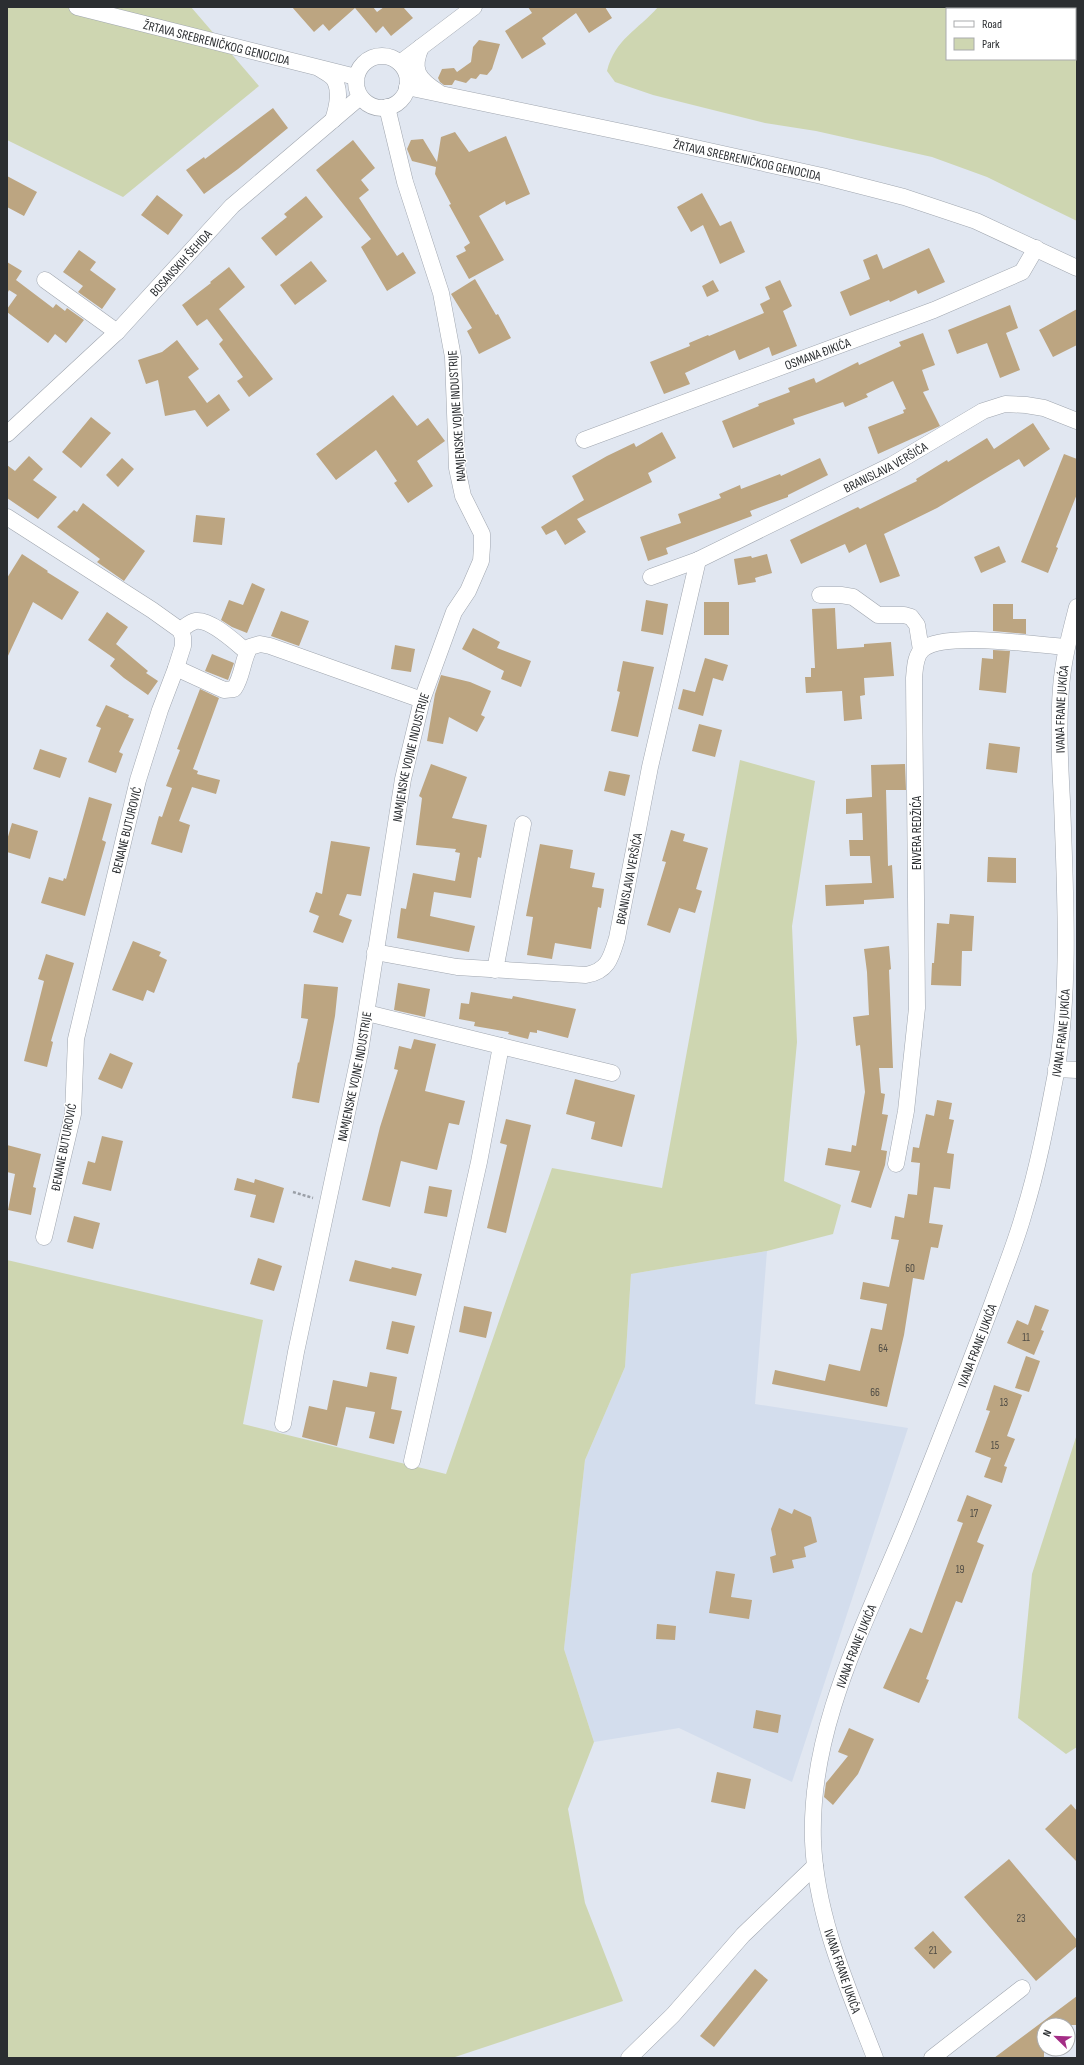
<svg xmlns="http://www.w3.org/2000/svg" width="1084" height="2065" font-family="'Sofia Sans Condensed',sans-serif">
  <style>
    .built { fill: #d3dded }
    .green { fill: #ced6b1; fill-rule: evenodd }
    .building { fill: #bca581 }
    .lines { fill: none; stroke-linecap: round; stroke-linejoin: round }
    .minor-casing { stroke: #a0a6af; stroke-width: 17 }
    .path { stroke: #9a9fa7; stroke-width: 2.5; stroke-dasharray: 3 2; stroke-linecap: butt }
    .minor { stroke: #fff; stroke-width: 16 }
    .labels { text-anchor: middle; stroke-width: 3; stroke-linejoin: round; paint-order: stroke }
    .number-label { font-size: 11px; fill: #4f4c45 }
    .street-label { font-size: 13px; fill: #2b2e31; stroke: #fff }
  </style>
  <rect width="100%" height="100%" fill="#e1e7f1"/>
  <path class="built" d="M767,1251l-12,153 153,24 -116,354 -113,-54 -85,14 -30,-93 21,-189 40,-93 6,-93z"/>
  <path class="green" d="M7,7h184l68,79 -136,111 -116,-57z
    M658,7h419v214l-90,-44 -55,-20 -116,-26 -51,-8 -112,-28 -38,-13 -8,-11c8,-32 31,-41 51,-64zM947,9h128v50h-128z
    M740,760l75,21 -23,145 5,116 -13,139 57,24 -8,29 -66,17 -136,23 -6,93 -40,93 -21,189 30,93 -26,67 17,94 38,98 -171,57h-445v-798l256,60 -20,104 203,50 106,-306 110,20z
    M1077,1434v313l-11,7 -48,-36 14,-144z"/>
  <path class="building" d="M292,7h81l4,5 7,-5h19l10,11 -22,18 -8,-10 -7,7 -21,-25 -26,23 -6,-7 -9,8z
    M528,7h77l7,11 -23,15 -13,-20 -34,25 4,6 -24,15 -17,-28 27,-18z
    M479,40l21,4 -8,25 -5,6 -7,-1 -4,5 -5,-1 -5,5 -11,-3 -3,5h-8l-4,-3 -2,-4 4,-9 12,-1 3,4 14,-10 2,-15z
    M273,108l15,20 -50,41 -34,25 -18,-24 18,-13 1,2z
    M455,132l14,20 37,-16 24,58 -24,11 -1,-4 -26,15 25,44 -35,19 -13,-23 10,-5 -2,-4 6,-4 -21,-38 2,-1 -16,-30 1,-7 -24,-6 -5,-12 4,-9 12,-1 14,23 4,-25z
    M353,140l22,28 -14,12 8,10 -10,8 38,58 6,-4 13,21 -29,18 -26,-44 10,-8 -55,-69z
    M7,176l30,16 -13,24 -17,-9z
    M702,193l18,33 11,-5 14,31 -25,12 -17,-39 -12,7 -14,-25z
    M157,195l26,20 -15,20 -27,-20z
    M306,196l17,21 -47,39 -15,-18 26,-21 -3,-3z
    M929,248l16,34 -27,12 -2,-4 -26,12 -1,-2 -39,16 -10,-24 30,-13 -7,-19 14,-6 6,15z
    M79,250l17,12 -6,8 26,19 -14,20 -24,-17 5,-6 -20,-14z
    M311,261l16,20 -32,24 -15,-20z
    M7,262l15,9 -6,9 37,28 3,-4 9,7 2,-3 17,12 -18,23 -11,-9 -7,9 -41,-31v-3l10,-14 -8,-5 -2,4z
    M229,267l16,20 -26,22 54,70 -24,18 -12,-16 6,-4 -24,-33 4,-4 -16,-21 -10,7 -15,-21 29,-22 -1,-1z
    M475,279l21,36 2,-1 13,24 -32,16 -12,-23 5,-3 -21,-34z
    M713,280l6,11 -12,6 -5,-11z
    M780,280l12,26 -9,5 14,35 -25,10 -3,-9 -30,13 -4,-10 -50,23 5,11 -26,10 -14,-32 40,-16 -1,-3 19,-8 1,1 55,-23 -4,-9 10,-5 -5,-12z
    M1010,305l8,23 -12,5 14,37 -20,8 -13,-35 -30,11 -9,-24z
    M1077,309v36l-24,12 -14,-27z
    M923,333l12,32 -13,5 7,20 -6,2 17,34 -62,28 -10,-27 36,-14 -1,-3 3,-1 -13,-28 -27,13 2,3 -23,10 -2,-5 -50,17 2,5 -62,24 -11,-27 37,-15 -1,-2 32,-12 -2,-4 26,-10 2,5 42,-21 1,3 42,-19 -2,-4z
    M177,340l22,29 -11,8 19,26 12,-9 11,16 -23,17 -12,-17 -30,6 -7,-36 -12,4 -8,-24 24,-8z
    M393,395l24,31 11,-8 17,23 -28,20 16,25 -25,17 -14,-20 3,-2 -21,-31 -40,30 -20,-26z
    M91,417l20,16 -30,35 -19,-16z
    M1033,423l17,26 -26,18 -5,-8 -82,49 -53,26 16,42 -20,7 -14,-39 -17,9 -4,-9 -44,20 -11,-24 68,-33 2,2 57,-28 -1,-2 31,-19 1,2 39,-24 7,11z
    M662,432l14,26 -28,15 4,9 -75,37 9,13 -21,13 -9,-15 -10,5 -5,-8 43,-27 -12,-24 35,-20 27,-13 2,4z
    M1064,454l13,5v35l-21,53 2,1 -10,25 -27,-11z
    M29,456l14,13 -10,11 24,17 -19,22 -31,-21v-33l8,6z
    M122,458l12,11 -16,18 -12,-12z
    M820,458l8,17 -40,20v2l-38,14 2,5 -86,32 2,6 -20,7 -8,-24 41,-14 -3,-9 43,-16 -2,-4 21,-9 1,4 39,-15 1,2z
    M83,503l62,48 -21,30 -27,-19 3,-3 -43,-32 17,-17 3,2z
    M196,515l29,3 -3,27 -29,-3z
    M999,546l7,16 -25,11 -7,-16z
    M22,554l26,17 -1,1 32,20 -17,28 -29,-18 -26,56v-80z
    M767,554l5,19 -17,5 1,4 -18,3 -4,-26 17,-3 1,2z
    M252,583l13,6 -18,44 -15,-6 -11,-7 8,-20 14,5z
    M646,600l22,4 -5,31 -22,-4z
    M704,602h25v33h-25z
    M993,604h20v15h13v15l-33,-3z
    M835,608l2,41 27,-2v-3l27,-2 3,34 -30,2 1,17 -5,1 2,23 -18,2 -2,-30 -36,2 -1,-16h6v-9h4l-3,-59z
    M281,611l28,10 -10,25 -28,-10z
    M107,612l21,15 -12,17 32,27 -2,2 12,8 -10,14 -24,-17 -14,-12 5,-7 -27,-19z
    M473,628l27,14 -3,6 34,13 -10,26 -20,-8 3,-8 -42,-22z
    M395,645l20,4 -4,23 -20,-3z
    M993,650l17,1 -4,42 -27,-3 3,-32 11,1z
    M212,654l22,9 -6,17 -23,-9z
    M705,658l23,7 -5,16 -10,-3 -10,38 -25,-7 5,-20 12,3z
    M623,661l31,6 -16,70 -27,-6 9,-39 -3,-1z
    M441,675l29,7 21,9 -10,24 4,2 -8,15 -28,-15 -6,27 -16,-3 8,-47z
    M200,689l19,9 -26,71 5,2 -1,3 23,6 -4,14 -24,-7 -13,34 11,4 -8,28 -31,-9 8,-28 3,1 10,-29 -6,-2 14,-36 -3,-1z
    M106,705l23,10 -1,2 6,2 -15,33 4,2 -7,19 -28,-11 13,-34 -5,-2z
    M699,724l23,6 -7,27 -23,-6z
    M989,743l31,4 -3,26 -31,-4z
    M40,749l27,9 -7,20 -27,-9z
    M431,764l36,13 -15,41 35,7 -6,33 -3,-1 -7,41 -37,-6 -4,24 45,10 -6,26 -72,-14 4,-30 5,1 7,-36 42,8 5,-28 -5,-1 1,-3 -40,-4 6,-47 -3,-2z
    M905,764l1,26h-20l2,76 4,-1 2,33 -30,2v4l-38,2 -1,-21 47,-2 -2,-27h-20l-1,-16h14l-1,-27 -16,1v-15l26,-2 -1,-32z
    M609,771l21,4 -5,21 -21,-5z
    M89,797l23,7 -10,36 4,2 -21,74 -44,-13 8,-26 14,4 1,-3 2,1z
    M12,823l26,8 -8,28 -23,-7v-12z
    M671,830l14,4 -2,7 25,7 -12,41 6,2 -7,22 -16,-5 -9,25 -23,-8 19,-63 -4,-1z
    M331,841l39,6 -9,49 -14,-2 -8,21 13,5 -9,23 -30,-11 6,-16 -10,-4 7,-20 6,2z
    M540,844l33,6 -3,18 25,5 -3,14 12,2 -3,19 -3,-1 -7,42 -36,-6 -3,16 -25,-4 6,-38 -7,-1z
    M988,857l28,1v25l-29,-1z
    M950,914l24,2 -2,35h-10l-1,35 -30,-1 1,-22h2l3,-40 12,1z
    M133,941l28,11 -2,4 8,4 -13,33 -7,-3 -4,11 -31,-11z
    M889,946l2,23 -2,1 4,98h-14l2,25 4,1 -3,20 6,1 -7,35 6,1 -2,14 -14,43 -20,-6 9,-31 -35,-6 3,-17 23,4 1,-7 4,1 9,-54 -5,-47 -4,1 -3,-29 16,-2 -2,-43 -3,-23z
    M46,954l28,9 -23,78 2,1 -6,25 -23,-6 20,-80 -6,-2z
    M398,983l32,6 -5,28 -31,-7z
    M304,984l34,3 -3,29 -16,87 -27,-5 6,-36 1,1 9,-44 -7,-1z
    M471,992l41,7 1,-3 63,13 -8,29 -31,-8v3l-7,-1 -2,7 -20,-5 1,-2 -35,-6 1,-4 -16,-3 2,-16 8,1z
    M414,1039l22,5 -11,47 40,10 -6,24 -10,-2 -12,47 -36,-9 -11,46 -28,-7 18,-73 18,-57 -4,-1 5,-23 12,3z
    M110,1053l23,10 -11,26 -24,-10z
    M575,1079l60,16 -13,52 -31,-8 4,-17 -29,-8z
    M937,1100l15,3 -3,16 5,1 -7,33 7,1 -4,35 -16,-2 -5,36 14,2 -5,23 -7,-1 -7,33 -11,-2 -9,57 -17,72 -115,-23 3,-14 50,11 4,-17 31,7 11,-43 11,2 5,-26 -27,-5 3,-17 26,5 10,-47 -8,-1 4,-23 9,2 4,-24 9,1 3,-32 -9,-1 2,-15 6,1 7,-34 8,2z
    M506,1119l25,6 -25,108 -19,-5 20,-83 -7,-2z
    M102,1136l21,5 -12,50 -29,-7 6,-23 7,2z
    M7,1145l34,9 -8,33 3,1 -5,27 -23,-5 7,-36 -8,-2z
    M237,1178l17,5 1,-4 29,9 -10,35 -24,-6 6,-22 -22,-5z
    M429,1186l23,4 -5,27 -23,-4z
    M74,1216l26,7 -7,26 -26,-7z
    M258,1258l24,8 -8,25 -24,-7z
    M355,1260l36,9 1,-2 30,7 -6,22 -67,-15z
    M1035,1305l14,5 -8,20 3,1 -10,24 -27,-12 10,-23 11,5z
    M464,1306l28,6 -6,26 -27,-6z
    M392,1321l23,5 -7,28 -22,-5z
    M1026,1356l14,5 -11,31 -14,-4z
    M370,1372l27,5 -6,32 11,2 -8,33 -25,-6 6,-26 -29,-5 -9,39 -35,-9 7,-31 18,4 6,-30 34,7z
    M994,1385l28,10 -15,41 8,3 -11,27 3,1 -5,16 -18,-6 7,-19 -16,-6 15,-41 -4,-1z
    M967,1495l25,10 -15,37 7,3 -22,58 -6,-2 -30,78 3,1 -10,23 -36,-15 27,-60 12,5 41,-110 -6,-2z
    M779,1508l13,6 2,-5 17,8 6,25 -13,5 2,10 -14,3 2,8 -21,5 -3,-16 6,-2 -5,-26z
    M716,1571l19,3 -4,23 21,3 -3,19 -40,-6z
    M657,1624l19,2 -1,14 -19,-1z
    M756,1710l25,5 -3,18 -25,-5z
    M849,1728l25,11 -16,35 -25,31 -9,-8 2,-14 22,-27 -10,-4z
    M717,1772l34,7 -6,30 -34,-7z
    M1071,1804l6,7v51l-32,-33z
    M1009,1859l68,81v6l-41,35 -72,-84z
    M933,1931l19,21 -18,17 -20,-21z
    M755,1969l13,11 -54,67 -14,-11z
    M1077,1996v29h-33v33h-50z"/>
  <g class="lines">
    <g class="minor-casing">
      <g id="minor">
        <path id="s1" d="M77,7l279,70"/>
        <path d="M421,47c-10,23 -3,32 17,45"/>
        <circle cx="382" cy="82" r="26"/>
        <path d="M400,63l74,-56"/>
        <path d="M320,69c5,3 13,7 15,12 6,12 2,27 -2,39"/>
        <path id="s2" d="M407,87l239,50 176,39 82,21 72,24 101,47"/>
        <path d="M45,280l72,52"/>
        <path id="s3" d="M7,434l110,-102 115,-126 128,-109"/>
        <path id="s4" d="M584,440l350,-130 88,-38 14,-24"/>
        <path d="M7,517l145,93 28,20 3,7v9l-7,22 -16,42 -22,70 -62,259 -3,75 -29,123"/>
        <path id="s5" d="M651,577l47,-17 194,-95 91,-54 22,-7 21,1 18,3 33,13"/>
        <path d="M820,595h21l12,2 25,18h26l7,2 6,8 4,25"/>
        <path d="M180,630c5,-3 10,-8 16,-9 15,-2 40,22 51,31"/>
        <path d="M176,668l48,22 10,-1c9,-13 8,-29 16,-42l10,-3 10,2 152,54"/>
        <path id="s6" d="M375,952l82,15 129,8c22,-4 25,-17 31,-37l33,-171 48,-207"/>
        <path d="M495,970l28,-146"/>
        <path d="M367,1013l134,33 -22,116 -67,299"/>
        <path d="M501,1046l111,27"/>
        <path d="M1056,1069l21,1"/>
        <path d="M896,1164l10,-53 11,-103 -3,-330c1,-10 1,-23 9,-29 22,-18 113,-4 143,-2"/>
        <path id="s7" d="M283,1424l13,-72 64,-300 43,-273 19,-79 32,-88 14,-21 13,-30 1,-14v-13l-19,-38 -6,-28 -4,-111 -12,-64 -36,-111 -18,-75"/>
        <path d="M629,2058l44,-43 70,-80 72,-69"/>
        <path id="s8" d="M875,2058c-27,-70 -59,-141 -62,-217 -4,-116 54,-219 96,-323 29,-73 58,-146 85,-219 10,-28 22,-57 30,-86 14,-45 23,-93 32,-140 15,-86 9,-184 6,-272 -2,-37 -4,-75 -1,-113 2,-28 9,-54 16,-81"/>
        <path d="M932,2058l90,-70"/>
      </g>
    </g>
    <path class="path" d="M293,1192l20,6"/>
    <use href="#minor" class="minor"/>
  </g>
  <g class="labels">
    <g class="number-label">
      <text x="910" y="1272">60</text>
      <text x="1026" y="1341">11</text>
      <text x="883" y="1352">64</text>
      <text x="875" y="1396">66</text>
      <text x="1004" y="1406">13</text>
      <text x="995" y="1449">15</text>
      <text x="974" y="1517">17</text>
      <text x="960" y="1573">19</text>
      <text x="1021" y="1922">23</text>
      <text x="933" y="1954">21</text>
    </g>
    <g class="street-label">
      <text dy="5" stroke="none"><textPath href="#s1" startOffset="144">ŽRTAVA SREBRENIČKOG GENOCIDA</textPath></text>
      <text dy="5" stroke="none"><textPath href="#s2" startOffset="348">ŽRTAVA SREBRENIČKOG GENOCIDA</textPath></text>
      <text dy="5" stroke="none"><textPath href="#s3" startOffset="244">BOSANSKIH ŠEHIDA</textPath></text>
      <text dy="5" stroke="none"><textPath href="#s4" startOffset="249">OSMANA ĐIKIĆA</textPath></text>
      <text transform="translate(456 416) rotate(-94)" y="5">NAMJENSKE VOJNE INDUSTRIJE</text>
      <text dy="5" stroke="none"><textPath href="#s5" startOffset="259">BRANISLAVA VERŠIĆA</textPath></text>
      <text dy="5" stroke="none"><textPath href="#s8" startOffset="1401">IVANA FRANE JUKIĆA</textPath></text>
      <text dy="5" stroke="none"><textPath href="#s7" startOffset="679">NAMJENSKE VOJNE INDUSTRIJE</textPath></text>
      <text transform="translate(126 830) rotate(-76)" y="5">ĐENANE BUTUROVIĆ</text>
      <text transform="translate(916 833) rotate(-90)" y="5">ENVERA REDŽIĆA</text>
      <text dy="5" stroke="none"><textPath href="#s6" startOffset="325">BRANISLAVA VERŠIĆA</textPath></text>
      <text dy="5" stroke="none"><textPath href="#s8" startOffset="1077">IVANA FRANE JUKIĆA</textPath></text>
      <text dy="5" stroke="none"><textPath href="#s7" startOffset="355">NAMJENSKE VOJNE INDUSTRIJE</textPath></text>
      <text transform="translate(63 1147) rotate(-79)" y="5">ĐENANE BUTUROVIĆ</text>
      <text dy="5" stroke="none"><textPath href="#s8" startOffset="752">IVANA FRANE JUKIĆA</textPath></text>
      <text dy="5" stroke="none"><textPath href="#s8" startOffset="428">IVANA FRANE JUKIĆA</textPath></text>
      <text transform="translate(843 1971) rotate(71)" y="5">IVANA FRANE JUKIĆA</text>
    </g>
  </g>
  <rect width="1084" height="2065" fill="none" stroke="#2b2e31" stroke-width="16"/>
  <rect x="946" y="8" width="130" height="52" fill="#ffffff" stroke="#aaabad"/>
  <rect x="954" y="21" width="20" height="6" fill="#ffffff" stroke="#aaabad"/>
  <text x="982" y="28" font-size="12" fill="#2b2e31">Road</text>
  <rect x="954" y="38" width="20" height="12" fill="#ced6b1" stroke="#aaabad"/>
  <text x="982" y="48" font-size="12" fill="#2b2e31">Park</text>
  <g transform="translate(1056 2037) rotate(293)"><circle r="19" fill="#ffffff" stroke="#aaabad"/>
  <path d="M0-3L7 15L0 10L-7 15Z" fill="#a42d86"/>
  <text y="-6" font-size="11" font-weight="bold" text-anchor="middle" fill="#2b2e31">N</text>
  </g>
</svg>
